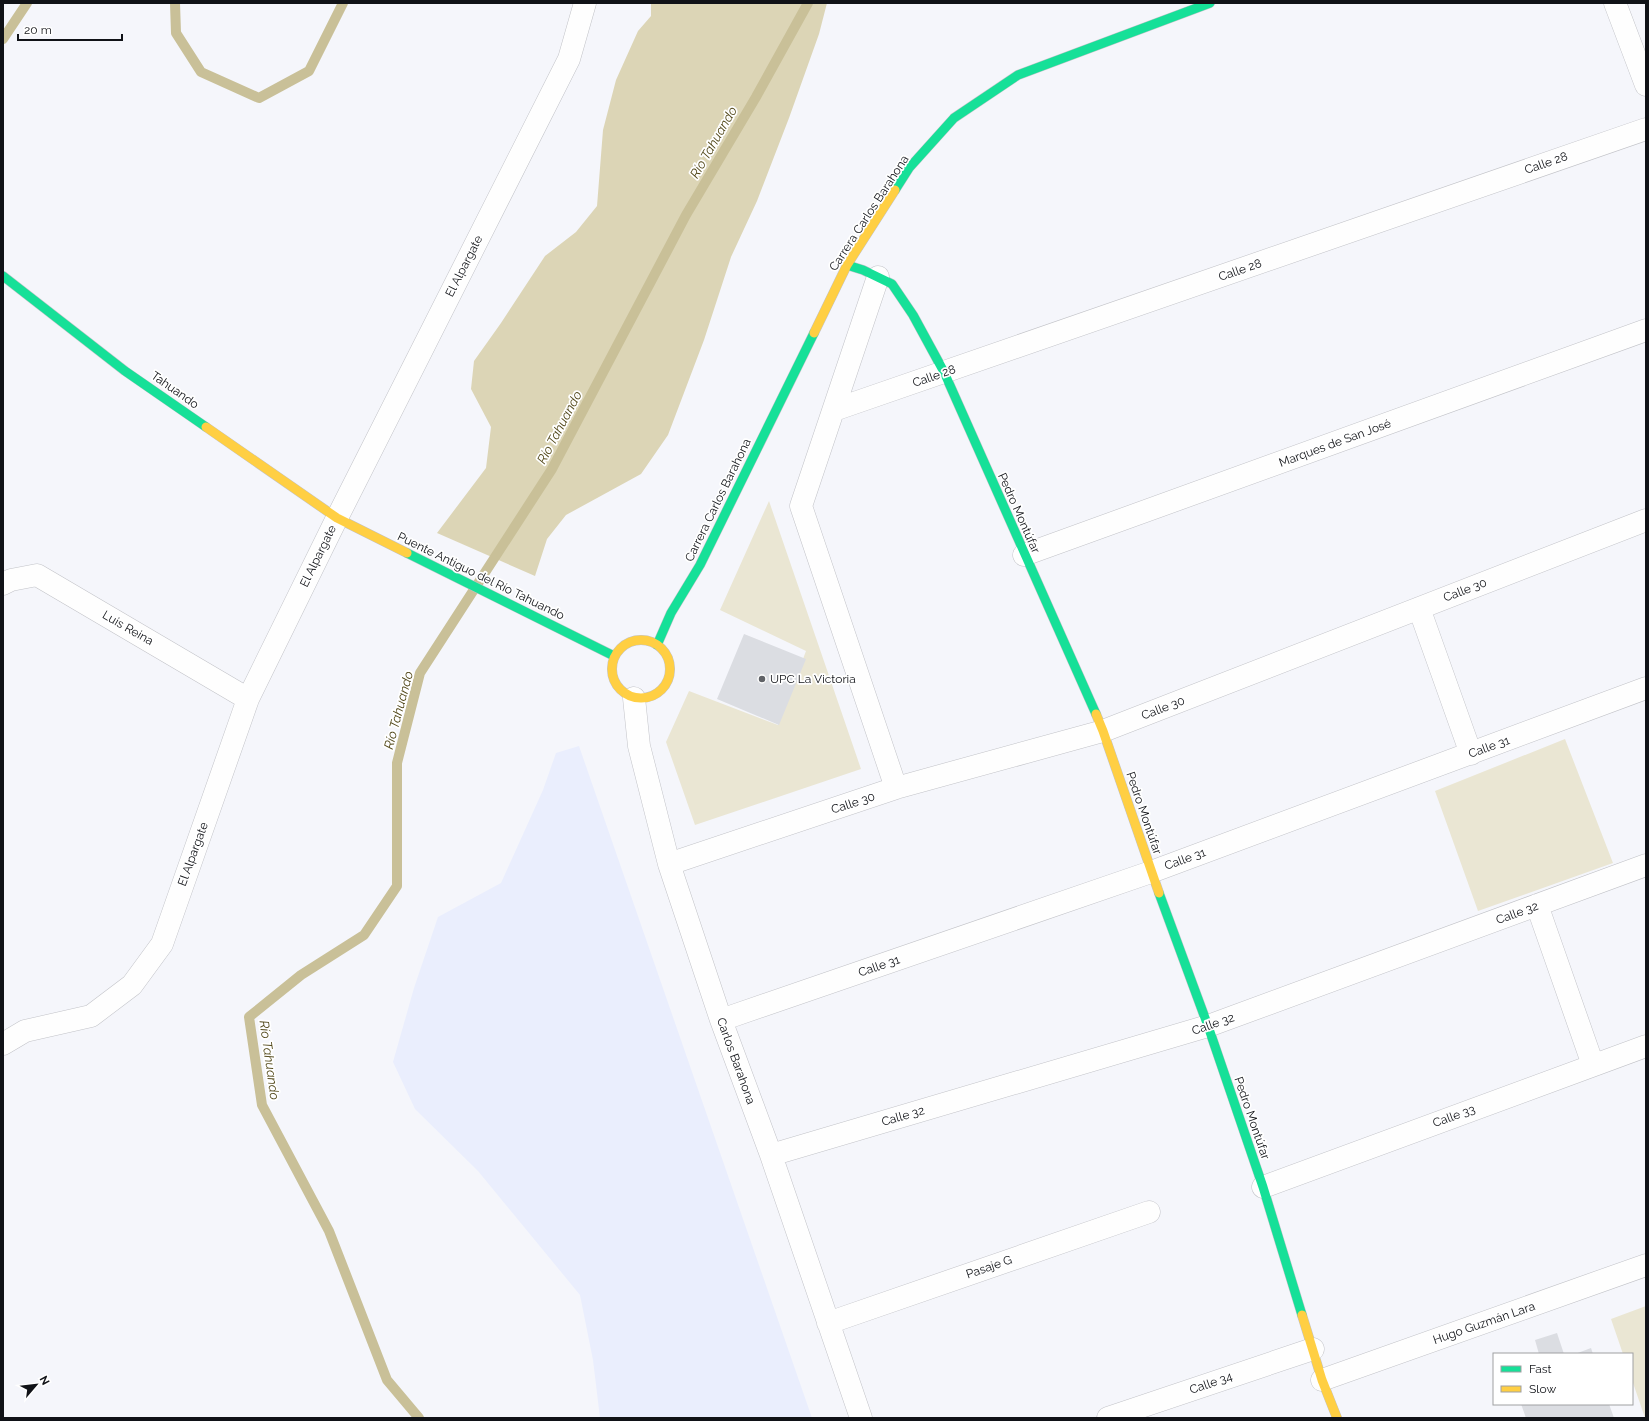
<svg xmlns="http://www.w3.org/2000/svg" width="1649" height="1421" font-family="Raleway,sans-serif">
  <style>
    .built { fill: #eaeefd }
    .green { fill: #eae6d3 }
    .forest { fill: #dcd5b6 }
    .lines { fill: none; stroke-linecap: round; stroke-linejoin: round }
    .stream { stroke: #c9c098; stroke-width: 10 }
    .building { fill: #dbdde2 }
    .street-casing { stroke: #c2c3c8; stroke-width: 23 }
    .fast-casing { stroke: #c2c3c8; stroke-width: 10 }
    .slow-casing { stroke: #c2c3c8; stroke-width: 10 }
    .street { stroke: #fefefe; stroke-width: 22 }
    .fast { stroke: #16e098; stroke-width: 9 }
    .slow { stroke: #ffcf43; stroke-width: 9 }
    .poi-dot { fill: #606267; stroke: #fff; stroke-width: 1.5 }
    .labels { text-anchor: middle; stroke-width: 3.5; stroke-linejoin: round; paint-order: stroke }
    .street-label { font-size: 12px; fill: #101217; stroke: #fff }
    .poi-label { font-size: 12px; fill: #101217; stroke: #fff; text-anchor: start }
    .water-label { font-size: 13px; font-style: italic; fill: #504617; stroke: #fff }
  </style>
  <rect width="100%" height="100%" fill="#f5f6fb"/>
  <path class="built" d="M579,746l233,672h-212l-7,-58 -13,-65 -102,-124 -63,-62 -22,-47 21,-74 24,-71 63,-34 42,-93 13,-37z"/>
  <path class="green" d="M769,501l92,268 -166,56 -29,-83 23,-51 89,34 28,-74 -86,-41z
    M1565,739l48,124 -135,48 -43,-120z
    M1646,1306v112h-1l-13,-38v-26h-9l-12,-35z"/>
  <path class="forest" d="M651,3h176l-8,31 -30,84 -32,83 -26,56 -27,83 -36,95 -27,39 -75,41 -19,24 -12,37 -98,-43 49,-65 5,-41 -20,-38 3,-28 27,-38 44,-67 31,-24 21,-26 6,-76 13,-50 22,-49 13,-15z"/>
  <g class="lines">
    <path class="stream" d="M175,3l1,30 25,39 58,26 50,-27 34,-68
      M3,39l24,-36
      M419,1418l-32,-38 -58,-149 -67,-126 -13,-88 52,-42 63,-40 33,-49v-123l23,-90 132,-204 134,-254 70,-118 52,-94"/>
  </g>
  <path class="building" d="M744,634l62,25 -27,66 -62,-26z
    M1557,1333l7,21h-25l-4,-14z
    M1591,1348l2,6h-18z
    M1521,1404h88l5,14h-88z"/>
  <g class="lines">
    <g class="street-casing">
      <path id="street" d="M1615,3l31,82
        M878,277l-77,229 95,282
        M834,410l812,-281
        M1024,555l622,-225
        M3,584l8,-4 26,-5 211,124
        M1419,608l52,146
        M634,698l5,48 30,118 52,156 50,135 90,263
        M669,864l227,-76 207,-57 543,-211
        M1537,905l56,160
        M721,1020l430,-148 495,-184
        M3,1044l22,-13 66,-15 41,-31 30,-41 86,-245 89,-181 232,-459 16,-56
        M771,1155l437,-129 438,-161
        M1263,1187l383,-141
        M828,1323l321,-111
        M1322,1380l324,-115
        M1108,1418l205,-69"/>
    </g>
    <g class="fast-casing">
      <path id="fast" d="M895,190l14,-22 45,-50 64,-43 192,-72
        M847,265l16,5 29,14 21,31 31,57 152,342
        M3,276l122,95 81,56
        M407,553l207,103
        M657,645l14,-32 29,-48 114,-232
        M1159,893l49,133 55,161 39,128"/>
    </g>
    <g class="slow-casing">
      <path id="slow" d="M814,333l33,-68 48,-75
        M206,427l131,91 70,35
        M612 669a29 29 0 1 1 58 0a29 29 0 1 1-58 0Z
        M1096,714l7,17 56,162
        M1302,1315l20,65 15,38"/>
    </g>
    <use href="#street" class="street"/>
    <use href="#fast" class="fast"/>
    <use href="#slow" class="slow"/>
  </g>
  <circle class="poi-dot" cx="762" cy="679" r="4"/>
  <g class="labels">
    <g class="street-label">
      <text transform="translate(1546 163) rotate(-19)" y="4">Calle 28</text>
      <text transform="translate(869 213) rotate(-57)" y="4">Carrera Carlos Barahona</text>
      <text transform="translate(464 266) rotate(-63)" y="4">El Alpargate</text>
      <text transform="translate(1240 270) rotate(-19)" y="4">Calle 28</text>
      <text transform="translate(934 376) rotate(-19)" y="4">Calle 28</text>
      <text transform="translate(175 390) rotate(35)" y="4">Tahuando</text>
      <text transform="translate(1335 443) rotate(-20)" y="4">Marques de San José</text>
      <text transform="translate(718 500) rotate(-64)" y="4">Carrera Carlos Barahona</text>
      <text transform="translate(1019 513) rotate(66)" y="4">Pedro Montúfar</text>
      <text transform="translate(318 556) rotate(-64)" y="4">El Alpargate</text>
      <text transform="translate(481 576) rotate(26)" y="4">Puente Antiguo del Río Tahuando</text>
      <text transform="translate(1465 590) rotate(-21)" y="4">Calle 30</text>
      <text transform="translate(128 628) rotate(30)" y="4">Luis Reina</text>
      <text transform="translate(1163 708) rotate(-21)" y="4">Calle 30</text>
      <text transform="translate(1489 747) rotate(-20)" y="4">Calle 31</text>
      <text transform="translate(853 803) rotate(-18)" y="4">Calle 30</text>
      <text transform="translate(1144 813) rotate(71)" y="4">Pedro Montúfar</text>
      <text transform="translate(193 854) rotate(-70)" y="4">El Alpargate</text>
      <text transform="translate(1185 859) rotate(-20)" y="4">Calle 31</text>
      <text transform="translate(1517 913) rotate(-20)" y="4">Calle 32</text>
      <text transform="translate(879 966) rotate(-19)" y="4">Calle 31</text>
      <text transform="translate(1213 1024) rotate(-19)" y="4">Calle 32</text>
      <text transform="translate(736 1061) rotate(70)" y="4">Carlos Barahona</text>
      <text transform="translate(903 1116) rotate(-16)" y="4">Calle 32</text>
      <text transform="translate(1454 1116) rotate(-20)" y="4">Calle 33</text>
      <text transform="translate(1252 1118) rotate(71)" y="4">Pedro Montúfar</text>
      <text transform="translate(989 1267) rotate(-19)" y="4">Pasaje G</text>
      <text transform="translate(1484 1323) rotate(-19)" y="4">Hugo Guzmán Lara</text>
      <text transform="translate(1211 1383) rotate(-19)" y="4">Calle 34</text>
    </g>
    <g class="poi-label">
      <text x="770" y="683">UPC La Victoria</text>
    </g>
    <g class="water-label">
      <text transform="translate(713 142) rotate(-60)" y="5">Río Tahuando</text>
      <text transform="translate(559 427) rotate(-62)" y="5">Río Tahuando</text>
      <text transform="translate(398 710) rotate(-75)" y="5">Río Tahuando</text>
      <text transform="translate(270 1060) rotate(82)" y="5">Río Tahuando</text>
    </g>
  </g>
  <rect width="1649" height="1421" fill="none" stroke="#101217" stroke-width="8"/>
  <rect x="1493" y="1353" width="140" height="52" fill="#ffffff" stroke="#9fa0a2"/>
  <rect x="1501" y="1366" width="20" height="6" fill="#16e098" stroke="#9fa0a2"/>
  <text x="1529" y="1373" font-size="12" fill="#101217">Fast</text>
  <rect x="1501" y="1386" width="20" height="6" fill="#ffcf43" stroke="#9fa0a2"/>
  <text x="1529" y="1393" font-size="12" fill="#101217">Slow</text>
  <g transform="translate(36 1385) rotate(62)" stroke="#ffffff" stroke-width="3" paint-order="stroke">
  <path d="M0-3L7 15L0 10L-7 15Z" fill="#101217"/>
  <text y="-6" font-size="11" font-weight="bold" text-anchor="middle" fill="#101217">N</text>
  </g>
  <path d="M18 34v6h104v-6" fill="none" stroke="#101217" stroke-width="2"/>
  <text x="24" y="34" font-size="12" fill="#101217" stroke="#ffffff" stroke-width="3" paint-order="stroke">20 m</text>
</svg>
